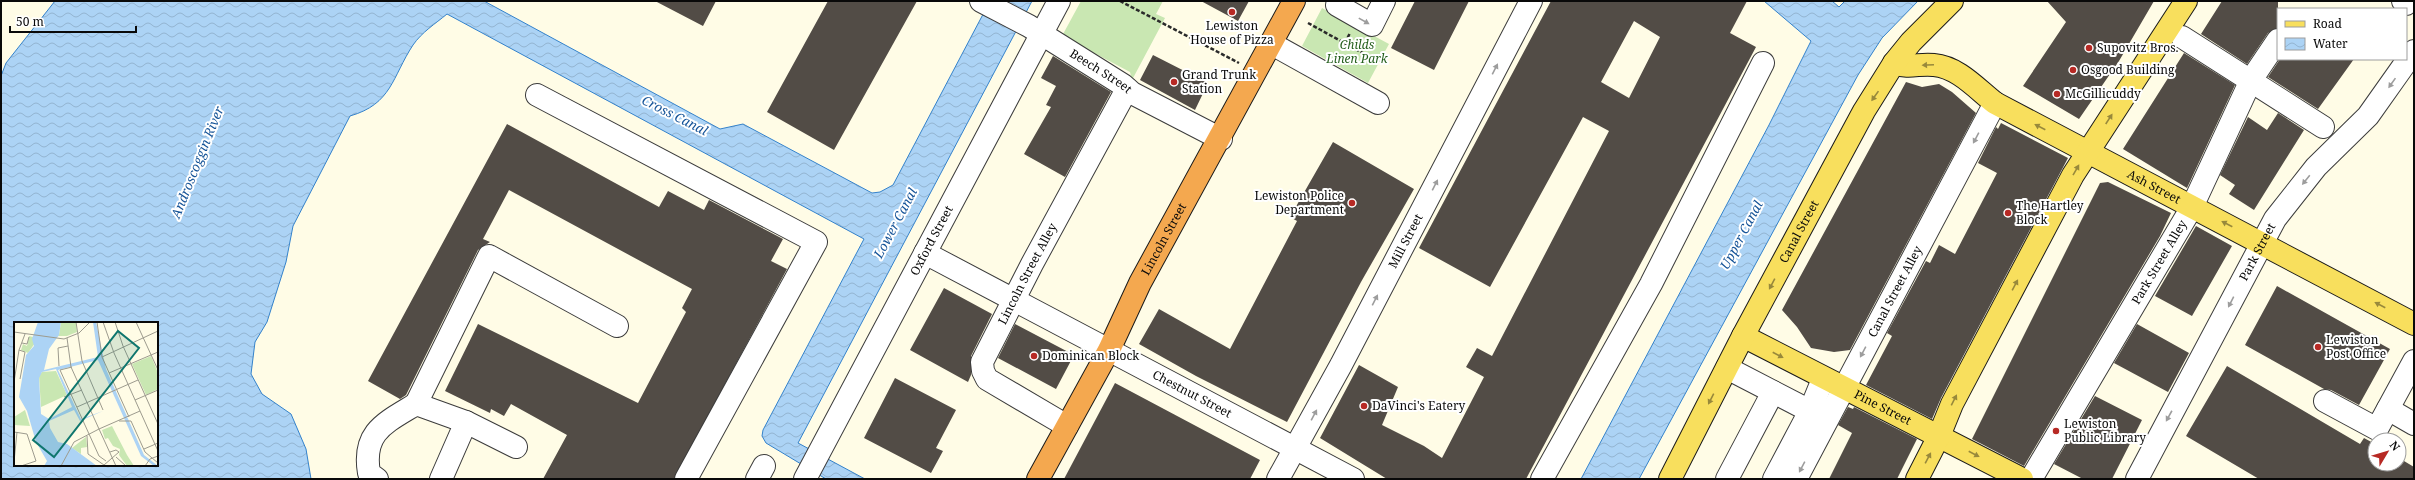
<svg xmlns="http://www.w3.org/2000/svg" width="2415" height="480" font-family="'Noto Serif',serif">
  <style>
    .grass { fill: #c9e7b2 }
    .water { fill: url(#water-waves); stroke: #3482cb; fill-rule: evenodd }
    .building { fill: #524c46; fill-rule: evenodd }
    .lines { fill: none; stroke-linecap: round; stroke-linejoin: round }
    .minor-casing { stroke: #3c3c3c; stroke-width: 24 }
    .major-casing { stroke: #1a1a1a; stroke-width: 24 }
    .highway-casing { stroke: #1a1a1a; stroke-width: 24 }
    .path { stroke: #2b2b2b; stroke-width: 2.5; stroke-dasharray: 4 2; stroke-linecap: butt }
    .minor { stroke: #fff; stroke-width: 22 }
    .major { stroke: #f8df5d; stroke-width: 22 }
    .highway { stroke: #f4a84f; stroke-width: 22 }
    .oneway { fill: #9d9d9d }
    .oneway2 { fill: #98893b }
    .poi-dot { fill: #b72924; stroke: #fff; stroke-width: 1.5 }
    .labels { text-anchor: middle; stroke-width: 4; stroke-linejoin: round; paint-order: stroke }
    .poi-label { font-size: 12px; fill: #090909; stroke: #fff; text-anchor: start }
    .park-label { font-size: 12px; font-style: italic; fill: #245f1c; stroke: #fff }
    .street-label { font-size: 12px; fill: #090909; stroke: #fff }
    .water-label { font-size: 13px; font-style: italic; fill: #165498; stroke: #fff }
    .inset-road { fill: none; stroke: #9d9b8e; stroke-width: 1 }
    .view { fill: #0f766e; fill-opacity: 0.15; stroke: #0f766e; stroke-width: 2 }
    .inset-edge { fill: none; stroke: #090909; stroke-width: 2 }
  </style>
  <defs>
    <pattern id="water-waves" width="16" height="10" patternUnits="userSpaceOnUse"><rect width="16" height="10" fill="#acd3f5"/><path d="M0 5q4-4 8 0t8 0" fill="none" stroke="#93b4d1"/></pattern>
  </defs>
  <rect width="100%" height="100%" fill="#fffce6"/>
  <path class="grass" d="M1081,1h82l-7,13 9,4 -33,62 -2,-8 -68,-36z
    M1322,8l67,36 -21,39 -66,-37z"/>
  <path class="water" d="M55,1h429l236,128 23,-5 129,69 8,-1 13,-7 97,-184h42l-234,442 67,36h-39l-60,-36 -4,-7 1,-6 101,-191 -417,-225c-12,10 -25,18 -34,31 -21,32 -21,59 -63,71l-57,110 -7,36 -19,60 -12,20 -4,32 11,20 29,20 15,35 5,30h-310v-403l5,-13zM15,323h142v142h-142z
    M1764,1h68l7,6 6,-6h73l-36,37 -24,37 -219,404h-58l188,-354 42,-84z"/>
  <path class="building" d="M655,1h61l-13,25z
    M828,1h89l-83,149 -67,-38z
    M1201,1h48l-11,20z
    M1415,1h54l-35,69 -43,-22z
    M1551,1h196l-17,32 26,14 -230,432h-139l-67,-41 39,-73 39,22 -16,38 42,21 18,12 42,-81 -18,-10 11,-19 15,8 117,-225 -26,-14 -93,170 -71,-39zM1634,21l26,16 -31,61 -28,-16z
    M2047,1h107l-35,60 -40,58 -56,-33 43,-64z
    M2222,1h56v27l-10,5 -21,31 -46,-30z
    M2184,53l51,32 -48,103 -64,-39z
    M1153,55l55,28 -13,27 -55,-30z
    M1053,56l58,36 -46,85 -41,-23 27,-47 -5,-2 10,-19 -15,-8z
    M2280,59h74l-36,50 -50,-32z
    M1906,82l16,5 17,-3 13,8 24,21 -126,237 -16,2 -23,-4 -14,-21 -15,-17z
    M2278,113l26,17 -50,80 -25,-16 6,-9 -15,-10 28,-58 19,13z
    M2001,123l67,35 -127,240 -9,21 -66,-34 26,-49 -5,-3 39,-72 4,2 9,-18 16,9 42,-81 -19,-10 18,-36 2,2z
    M507,124l152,83 9,-16 36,19 5,-10 74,39 -12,22 16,8 -113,210h-131l24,-44 -56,-31 -7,12 -13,-7 -1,4 -45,-22 33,-67 160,79 48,-91 -4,-4 10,-19 -183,-99 -26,49 7,3 -12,8 -72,145 -6,4 -32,-18z
    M1333,142l81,47 -53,93 -74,140 -91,-46 -57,-32 20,-35 71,40 67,-128 -7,-4z
    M2108,182l63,31 -11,23 -136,230 -52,-27 128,-256z
    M2196,226l36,20 -40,70 -37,-20z
    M2277,286l113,63 -31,56 -28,-15 -7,-1 -79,-44z
    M944,288l48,26 -21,42v19l-3,7 -58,-32z
    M1015,324l59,31 -18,34 -58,-31z
    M2137,324l52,29 -21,39 -54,-29z
    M2227,366l133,78 4,-6 11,6v20h24v-6l15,9v12h-155l-73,-43z
    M895,378l61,32 -20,38 7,3 -12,22 -67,-35z
    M1115,383l145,77 -10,19h-186z
    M2095,396l47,24 -30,59h-29l-29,-15z
    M1848,407l5,2 1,-2 63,32 -20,40h-68l23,-46 -14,-8z"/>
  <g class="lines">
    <g class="minor-casing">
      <g id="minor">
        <path id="s1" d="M981,1l48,25 94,59 9,8 89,46"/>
        <path d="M1339,1l-2,4 35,20 12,-24"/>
        <path d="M2403,1l3,3"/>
        <path d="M2182,37l141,90"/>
        <path d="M1272,44l106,59"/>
        <path d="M537,95l279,147 -130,237"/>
        <path id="s2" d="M925,253l428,226"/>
        <path d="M1727,368l83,43"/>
        <path d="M2325,401l52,28 37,-68"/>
        <path d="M416,404l73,-148 128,70"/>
        <path d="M2388,409l26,15"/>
        <path id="s3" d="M1067,426l-80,-47 -4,-8 -1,-9 50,-98 95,-175"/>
        <path d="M377,479l-8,-6c-7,-41 16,-50 47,-69l50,18"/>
        <path d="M441,479l25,-57 50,25"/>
        <path d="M757,479l7,-13"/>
        <path id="s4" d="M805,479l254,-478"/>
        <path id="s5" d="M1278,479l63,-114 190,-364"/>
        <path d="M1542,479l109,-195 112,-221"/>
        <path d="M1727,479l46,-87"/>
        <path d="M1774,479l36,-68 13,-32"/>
        <path id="s6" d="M1796,479l199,-376"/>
        <path id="s7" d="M2031,479l161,-272 59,-127 27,-40"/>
        <path id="s8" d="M2137,479l138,-260 41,-52 52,-51 46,-65"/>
      </g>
    </g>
    <g class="major-casing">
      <g id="major">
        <path id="s9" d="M1894,63c16,6 25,0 40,2 24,2 43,24 61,38l419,221"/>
        <path id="s10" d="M1743,336l279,143"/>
        <path id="s11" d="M1670,479l73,-143 121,-225 30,-48 17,-21 41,-41"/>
        <path d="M1917,479l22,-43 13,-32 121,-229 113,-174"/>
      </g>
    </g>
    <g class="highway-casing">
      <g id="highway">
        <path id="s12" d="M1038,479l71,-129 31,-67 154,-282"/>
      </g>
    </g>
    <path class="path" d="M1120,1l119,62
      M1308,23l71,39
      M1345,43l5,-10"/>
    <use href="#minor" class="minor"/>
    <use href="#major" class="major"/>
    <use href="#highway" class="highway"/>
  </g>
  <defs><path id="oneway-solid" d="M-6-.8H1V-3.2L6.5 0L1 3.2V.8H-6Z"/></defs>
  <g class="oneway">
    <use href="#oneway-solid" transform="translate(1364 21) rotate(29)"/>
    <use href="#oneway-solid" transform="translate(1495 69) rotate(-63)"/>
    <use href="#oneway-solid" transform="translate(2392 83) rotate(125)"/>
    <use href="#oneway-solid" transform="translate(1976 138) rotate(118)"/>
    <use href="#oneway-solid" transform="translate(2306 180) rotate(129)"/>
    <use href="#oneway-solid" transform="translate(1435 185) rotate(-63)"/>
    <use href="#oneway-solid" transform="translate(1375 300) rotate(-63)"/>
    <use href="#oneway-solid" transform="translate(2231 302) rotate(117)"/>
    <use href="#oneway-solid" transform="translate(1863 352) rotate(118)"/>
    <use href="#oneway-solid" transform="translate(1314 415) rotate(-62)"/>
    <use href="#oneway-solid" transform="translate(2169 416) rotate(119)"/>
    <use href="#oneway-solid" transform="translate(1802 467) rotate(118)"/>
  </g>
  <g class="oneway2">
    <use href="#oneway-solid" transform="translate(1928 65) rotate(177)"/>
    <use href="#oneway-solid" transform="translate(1875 96) rotate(125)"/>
    <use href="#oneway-solid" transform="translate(2109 119) rotate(-57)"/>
    <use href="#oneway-solid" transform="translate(2040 127) rotate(-153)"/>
    <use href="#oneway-solid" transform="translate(2076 170) rotate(-60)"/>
    <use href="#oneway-solid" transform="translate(2227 224) rotate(-153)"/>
    <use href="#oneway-solid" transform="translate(1772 284) rotate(118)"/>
    <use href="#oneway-solid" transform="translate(2015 285) rotate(-62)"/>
    <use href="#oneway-solid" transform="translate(2380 305) rotate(-152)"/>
    <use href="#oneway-solid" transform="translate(1778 355) rotate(28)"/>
    <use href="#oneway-solid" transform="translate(1711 399) rotate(117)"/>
    <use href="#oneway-solid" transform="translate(1954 400) rotate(-63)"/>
    <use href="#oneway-solid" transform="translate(1974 454) rotate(28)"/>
    <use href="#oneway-solid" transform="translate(1928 458) rotate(-62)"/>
  </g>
  <g class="poi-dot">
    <circle cx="1232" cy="12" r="4"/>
    <circle cx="2089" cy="48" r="4"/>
    <circle cx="2073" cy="70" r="4"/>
    <circle cx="1174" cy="82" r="4"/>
    <circle cx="2057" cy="94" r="4"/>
    <circle cx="1352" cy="203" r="4"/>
    <circle cx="2008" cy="213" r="4"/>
    <circle cx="2318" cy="347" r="4"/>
    <circle cx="1034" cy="356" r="4"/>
    <circle cx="1364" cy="406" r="4"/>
    <circle cx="2056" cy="431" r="4"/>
  </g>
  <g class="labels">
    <g class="poi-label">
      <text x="1232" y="30" text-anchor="middle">Lewiston<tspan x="1232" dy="14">House of Pizza</tspan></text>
      <text x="2097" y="52">Supovitz Bros.</text>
      <text x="2081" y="74">Osgood Building</text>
      <text x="1182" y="79">Grand Trunk<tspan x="1182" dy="14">Station</tspan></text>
      <text x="2065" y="98">McGillicuddy</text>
      <text x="1344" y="200" text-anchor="end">Lewiston Police<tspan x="1344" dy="14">Department</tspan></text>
      <text x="2016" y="210">The Hartley<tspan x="2016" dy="14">Block</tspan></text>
      <text x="2326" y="344">Lewiston<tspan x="2326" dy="14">Post Office</tspan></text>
      <text x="1042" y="360">Dominican Block</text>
      <text x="1372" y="410">DaVinci's Eatery</text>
      <text x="2064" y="428">Lewiston<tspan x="2064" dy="14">Public Library</tspan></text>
    </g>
    <g class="park-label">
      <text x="1357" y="49">Childs<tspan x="1357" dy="14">Linen Park</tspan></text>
    </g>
    <g class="street-label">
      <text dy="4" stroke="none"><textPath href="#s1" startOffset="139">Beech Street</textPath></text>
      <text dy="4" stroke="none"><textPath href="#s9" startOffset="293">Ash Street</textPath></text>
      <text dy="4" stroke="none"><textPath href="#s11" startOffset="279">Canal Street</textPath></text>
      <text dy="4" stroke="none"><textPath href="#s12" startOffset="271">Lincoln Street</textPath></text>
      <text dy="4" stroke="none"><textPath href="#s4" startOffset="270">Oxford Street</textPath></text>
      <text dy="4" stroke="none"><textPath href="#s5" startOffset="270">Mill Street</textPath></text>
      <text dy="4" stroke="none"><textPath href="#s8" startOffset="257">Park Street</textPath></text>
      <text dy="4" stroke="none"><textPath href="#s7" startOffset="252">Park Street Alley</textPath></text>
      <text dy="4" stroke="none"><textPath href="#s3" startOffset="210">Lincoln Street Alley</textPath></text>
      <text dy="4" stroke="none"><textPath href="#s6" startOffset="212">Canal Street Alley</textPath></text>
      <text dy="4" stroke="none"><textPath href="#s2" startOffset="302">Chestnut Street</textPath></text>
      <text dy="4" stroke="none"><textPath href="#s10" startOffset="157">Pine Street</textPath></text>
    </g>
    <g class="water-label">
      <text transform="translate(675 115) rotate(27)" y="5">Cross Canal</text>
      <text transform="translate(197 162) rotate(-68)" y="5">Androscoggin River</text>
      <text transform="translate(895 223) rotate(-62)" y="5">Lower Canal</text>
      <text transform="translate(1741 235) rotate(-62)" y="5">Upper Canal</text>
    </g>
  </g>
  <g transform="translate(14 322)">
    <rect width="144" height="144" fill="#fffce6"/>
    <path d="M47,0h15l1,10 -10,4h-12l4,-1zM15,14l4,1 2,6 -7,10 -7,-3 2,-6 4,2zM137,34l7,17v16l-12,6 -14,-31zM42,49l11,24 -26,12 -2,-31 3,-4zM11,88l5,16 -16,-1v-8zM98,104l15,29 7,11h-7l-8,-11 1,-6 -7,-3 -5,-8 -3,1 -3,-9zM72,115l1,10 -6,1v6l-9,-6z" fill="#c9e7b2"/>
    <path d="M24,0h23l-2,13 -10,14 -5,21 54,-13 -5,-35h3l10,47 38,86 14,11h-4l-13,-10 -43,-96 -40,10 23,49 22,-8 -23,10 -6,-11 -25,11 1,7 8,14 9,2 30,22h-53l3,-5 -11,-19 -9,-31 -8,-14 7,-42 8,-9 -2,-7zM42,47l16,38 -23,12 -8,-5 -2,-36 3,-6z" fill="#acd3f5" fill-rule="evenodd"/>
    <path class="inset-road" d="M62,0l6,39 21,49M83,0l5,35 27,60M89,0l11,31 26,58M101,0l8,24 35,78M122,0l22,48M0,10l50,7 15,-6 11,-11M53,16l4,29 28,62 41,-18 18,40M8,21l5,1 2,-7M5,28l6,2 -5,27M88,35l56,-26M45,44l-1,-18 10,-2M58,45l-12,3 39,86 7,5M95,51l49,-21M0,60l5,-32 6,-16M50,75l18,-7M121,78l23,-10M63,85l61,-27M105,99h12l14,31 13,11M0,110l13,2 9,27 -15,5M73,114l1,18 16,11 15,-13 -3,-2 -6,2M130,127l14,-6M102,135l10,9M0,140l3,-30M47,144l13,-24 25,-13 17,37M131,144l5,-7 8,-3"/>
    <path class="view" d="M104,9l21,17 -85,109 -21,-17z"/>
    <rect width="144" height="144" class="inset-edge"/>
  </g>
  <rect width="2415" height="480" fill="none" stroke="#090909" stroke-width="4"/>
  <rect x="2277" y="8" width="130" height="52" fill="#ffffff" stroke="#9d9d9d"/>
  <rect x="2285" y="21" width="20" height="6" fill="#f8df5d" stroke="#9d9d9d"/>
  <text x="2313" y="28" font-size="12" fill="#090909">Road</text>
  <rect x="2285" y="38" width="20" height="12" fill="url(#water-waves)" stroke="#9d9d9d"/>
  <text x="2313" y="48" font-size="12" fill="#090909">Water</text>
  <g transform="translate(2387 452) rotate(52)"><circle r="19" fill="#ffffff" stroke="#9d9d9d"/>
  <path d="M0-3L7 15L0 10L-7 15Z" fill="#b72924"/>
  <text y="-6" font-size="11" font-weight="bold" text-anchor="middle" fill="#090909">N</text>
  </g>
  <path d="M10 26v6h126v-6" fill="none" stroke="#090909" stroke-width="2"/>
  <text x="16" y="26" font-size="12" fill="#090909" stroke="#ffffff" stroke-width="3" paint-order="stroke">50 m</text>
</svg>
